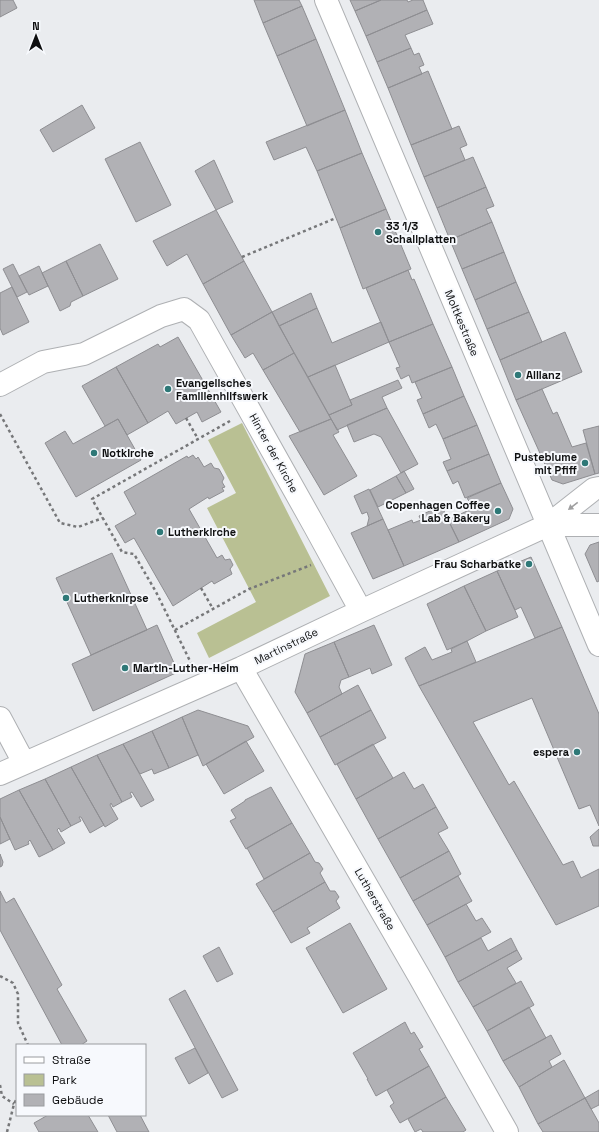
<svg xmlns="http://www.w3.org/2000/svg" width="599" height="1132" font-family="'Space Grotesk',sans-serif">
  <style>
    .green { fill: #b9c093 }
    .building { fill: #b1b1b5; stroke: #8e8e92 }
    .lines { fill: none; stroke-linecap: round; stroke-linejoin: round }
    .minor-casing { stroke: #aeb0b3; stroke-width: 24 }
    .path { stroke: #767779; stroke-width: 2.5; stroke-dasharray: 3 3; stroke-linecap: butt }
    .minor { stroke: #fff; stroke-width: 22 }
    .oneway { fill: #9f9fa0 }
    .poi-dot { fill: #2e7877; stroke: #f7f9fd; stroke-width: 1.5 }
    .labels { text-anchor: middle; stroke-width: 4; stroke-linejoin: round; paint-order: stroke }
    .poi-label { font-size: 11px; font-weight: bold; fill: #0f1011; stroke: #f7f9fd; text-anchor: start }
    .street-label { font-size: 11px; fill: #0f1011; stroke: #f7f9fd }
  </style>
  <rect width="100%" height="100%" fill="#eaecef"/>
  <path class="green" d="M242,423l88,173 -121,62 -12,-25 59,-31 -49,-94 29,-15 -28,-53z"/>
  <path class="building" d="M0,0h13l4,8 -17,9z
    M254,0h45l3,6 -39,17z
    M350,0h31l-26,11z
    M381,0h26l1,2 5,-2h10l4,10 -61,26 -11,-25z
    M302,6l14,33 -39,17 -14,-33z
    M427,10l6,14 -28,11 6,13 -34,14 -11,-26z
    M316,39l29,71 -38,16 -30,-70z
    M411,48l3,7 5,-2 5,12 -5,2 3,7 -34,14 -11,-26z
    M428,71l24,58 -41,16 -23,-57z
    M82,105l13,23 -42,24 -13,-22z
    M345,110l17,43 -45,18 -11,-24 -32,13 -8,-18z
    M459,126l8,19 -7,3 5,12 -41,17 -13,-32z
    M140,142l31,63 -35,17 -31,-63z
    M362,153l24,56 -46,19 -23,-57z
    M473,157l13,30 -49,21 -13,-31z
    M214,160l19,42 -17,8 -21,-39z
    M486,187l8,19 -8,3 6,13 -42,18 -13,-32z
    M386,209l25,60 -48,20 -23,-61z
    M216,210l28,51 -41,23 -16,-30 -20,12 -14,-25z
    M492,222l12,30 -42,17 -12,-29z
    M100,244l18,35 -35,17 -17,-35z
    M504,252l12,30 -41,18 -13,-31z
    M66,261l17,35 -12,6 -1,4 -10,5 -18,-38z
    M244,261l28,51 -41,23 -28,-51z
    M13,264l14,28 -10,5 -14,-28z
    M39,266l9,20 -19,9 -10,-19z
    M408,270l4,10 2,-1 19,45 -44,18 -23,-54z
    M516,282l13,30 -42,17 -12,-29z
    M12,287l17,35 -26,13 -3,-7v-35z
    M311,293l6,15 -38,18 -7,-14z
    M317,308l15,35 49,-21 8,20 -81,35 -29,-51z
    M272,312l22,41 -31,17 -10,-17 -8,5 -14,-23z
    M529,312l13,30 -42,18 -13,-31z
    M433,324l19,43 -40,16 -3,-8 -8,4 -5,-11 4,-1 -11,-25z
    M565,332l17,40 -66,28 -16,-40z
    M178,337l43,75 -19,10 -5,-10 -21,12 -8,-13 -20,12 -32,-56 42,-23 2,3z
    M294,353l37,66 -31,13 -37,-62z
    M335,365l17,40 -23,10 -21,-38z
    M116,367l32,56 -21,12 -9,-16 -13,7 -23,-40z
    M452,367l12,29 -41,18 -6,-14 5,-2 -7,-16z
    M398,380l4,8 -20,9 5,11 -50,22 -8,-15 23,-10 -2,-5z
    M542,389l11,25 4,-2 15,35 14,-4 9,31 -32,10 -11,-4 -36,-80z
    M464,396l13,29 -34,14 -7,-15 -7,4 -6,-14z
    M387,408l31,56 -17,9 -20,-36 -7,-3 -20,8 -7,-17z
    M118,419l23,41 -65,37 -31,-54 20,-12 8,13z
    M331,419l8,13 -6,3 24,41 -33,19 -35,-59z
    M477,425l12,29 -42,17 -4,-9 8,-3 -8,-20z
    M599,426v47l-4,1 -12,-44z
    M489,454l12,29 -36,15 -7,-17 -5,3 -6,-13z
    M193,455l3,4 2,-2 6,10 7,-4 3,5 5,1 5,9 -2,4 3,5 -3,1 2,3 -15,8 -1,-2 -19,12 28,49 5,-3 3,5 5,-1 3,6 -3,4 2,5 -18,10 -2,-3 -39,25 -39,-68 -9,5 -10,-17 21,-12 -12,-22 63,-36 1,2z
    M404,471l10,18 -8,4 -10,-17z
    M396,476l10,17 -28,14 -8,-17z
    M501,483l12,26 -4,10 -50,23 -11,-22 19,-9 -3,-5 6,-3 -3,-5z
    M369,489l14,30 -16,7 2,-8 -2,-6 -5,2 -8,-18z
    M443,509l16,33 -55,24 -16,-36 24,-10 1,3 8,-3 -2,-4 13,-6 2,4z
    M383,519l21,47 -31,13 -22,-46z
    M599,542v39l-2,1 -12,-28 5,-9z
    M112,553l35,77 -56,25 -35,-77z
    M531,557l31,70 -27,11 -14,-31 -6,3 -18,-39z
    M497,571l21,46 -32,14 -22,-45z
    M464,586l22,45 -19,10 -20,9 -20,-46z
    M157,625l21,47 -85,39 -21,-47z
    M374,625l18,40 -20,9 -2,-6 -21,9 -15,-35z
    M562,627l37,87v112l-9,-21 -11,4 -47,-111 -59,24 36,63 5,-4 49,84 10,-4 8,17 18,-9v37l-43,19 -137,-239z
    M467,641l9,21 -57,24 -14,-28 20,-11 7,13 20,-8 -1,-3z
    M334,642l15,35 -8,3 -2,7 3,7 -35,19 -12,-21 10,-38z
    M358,685l13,25 -51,27 -13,-24z
    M198,710l50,16 6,11 -51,29 -21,-49z
    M371,710l15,28 -51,27 -15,-28z
    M182,717l16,38 -29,13 -17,-37z
    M152,731l17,37 -15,6 -2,-5 -12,5 -17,-30z
    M246,741l18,30 -40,23 -18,-30z
    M123,744l31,56 -13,7 -9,-15 -2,1 2,4 -10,5 -25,-47z
    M373,744l20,34 -37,21 -19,-35z
    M97,755l25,47 -9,5 -2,-4 -1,2 8,14 -13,8 -34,-60z
    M71,767l33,58 -14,8 -9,-16h-2l2,4 -10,5 -26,-47z
    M404,772l10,17 9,-5 13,23 -58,32 -22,-40z
    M45,779l26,47 -10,6 -2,-4 -2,2 8,13 -12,7 -34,-60z
    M271,787l21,36 -46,26 -16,-28 6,-3 -5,-8 14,-9v-1z
    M19,790l34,60 -14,7 -9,-17 -2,2 1,2 -14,6 -15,-33v-18z
    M436,807l12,21 -10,5 11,18 -49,27 -22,-39z
    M0,817l10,22 -10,5z
    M292,823l18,30 -46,26 -17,-31z
    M599,829v17h-6l-3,-9z
    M449,851l12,23 -48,27 -13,-23z
    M310,853l5,9 4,1 4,6 -3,4 5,9 -52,30 -17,-28z
    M0,854l3,8 -1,4 -2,1z
    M458,876l14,25 -45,24 -14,-24z
    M325,882l5,9h5l4,6 -3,4 4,7 -33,20 3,5 -19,10 -18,-31z
    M0,891l6,12 8,-5 48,87 -5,4 30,52 -6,4h-19l-62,-115z
    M466,904l10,17 6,-3 9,14 -46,25 -18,-32z
    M350,923l37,66 -44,24 -37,-65z
    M481,938l7,13 23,-13 6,12 -59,32 -13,-25z
    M219,947l14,27 -16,8 -14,-26z
    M517,950l5,9 -15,9 9,15 -43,24 -15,-25z
    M521,981l13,24 -47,26 -14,-24z
    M185,990l53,100 -16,8 -53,-99z
    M529,1007l17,31 -43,23 -16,-30z
    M405,1022l6,12 3,-2 9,15 -4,2 10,17 -53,30 -9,-17h1l-15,-26z
    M551,1035l10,19 -12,7 3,6 -33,20 -16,-26z
    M195,1048l13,25 -19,11 -14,-26z
    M564,1060l21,38 -47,26 -19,-37z
    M429,1066l17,31 -46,26 -10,-17 4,-3 -7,-13z
    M599,1090v15l-8,4 -6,-11z
    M446,1097l20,33 -3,2h-40l-2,-3 -6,3 -7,-13z
    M585,1098l14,25v9h-56l-5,-8z
    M48,1115h40l10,17h-59l-5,-9z
    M108,1115h32l9,17h-32z"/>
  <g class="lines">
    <g class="minor-casing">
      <path id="minor" d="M326,0l273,645
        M0,385l43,-23 41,-8 77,-38 23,-7 15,11 116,207 46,84
        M548,525h51
        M241,668l178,308 88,156
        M0,718l24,45
        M0,774l241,-106 120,-57 187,-86 46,-36 5,-1"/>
    </g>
    <path class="path" d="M242,257l94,-39
      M0,414l60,109 18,4 25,-9
      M186,418l12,21
      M201,588l12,21
      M175,630l74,-41 62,-24
      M192,665l-36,-73 -22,-38 -12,-2 -30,-53 138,-78
      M0,976l13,7 5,11v29l10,22
      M0,1085l2,11 12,8
      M7,1132l7,-28 3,-6"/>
    <use href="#minor" class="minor"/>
  </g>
  <defs><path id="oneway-solid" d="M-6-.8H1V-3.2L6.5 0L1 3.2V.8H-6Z"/></defs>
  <use class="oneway" href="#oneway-solid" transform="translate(573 506) rotate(142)"/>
  <g class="poi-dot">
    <circle cx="378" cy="232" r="4"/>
    <circle cx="518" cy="375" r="4"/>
    <circle cx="168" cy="389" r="4"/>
    <circle cx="94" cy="453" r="4"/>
    <circle cx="585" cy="463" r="4"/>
    <circle cx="498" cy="511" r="4"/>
    <circle cx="160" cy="532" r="4"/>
    <circle cx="529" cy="564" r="4"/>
    <circle cx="66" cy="598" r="4"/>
    <circle cx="125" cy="668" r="4"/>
    <circle cx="577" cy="752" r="4"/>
  </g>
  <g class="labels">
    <g class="poi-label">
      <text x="386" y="230">33 1/3<tspan x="386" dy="13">Schallplatten</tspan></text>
      <text x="526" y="379">Allianz</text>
      <text x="176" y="387">Evangelisches<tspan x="176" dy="13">Familienhilfswerk</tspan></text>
      <text x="102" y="457">Notkirche</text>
      <text x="577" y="461" text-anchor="end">Pusteblume<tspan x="577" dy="13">mit Pfiff</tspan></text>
      <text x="490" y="509" text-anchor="end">Copenhagen Coffee<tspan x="490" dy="13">Lab &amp; Bakery</tspan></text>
      <text x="168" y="536">Lutherkirche</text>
      <text x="521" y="568" text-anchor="end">Frau Scharbatke</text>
      <text x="74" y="602">Lutherknirpse</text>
      <text x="133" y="672">Martin-Luther-Heim</text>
      <text x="569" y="756" text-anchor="end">espera</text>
    </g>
    <g class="street-label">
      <text transform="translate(462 323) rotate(67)" y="4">Moltkestraße</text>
      <text transform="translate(274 453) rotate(61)" y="4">Hinter der Kirche</text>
      <text transform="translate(286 646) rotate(-26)" y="4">Martinstraße</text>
      <text transform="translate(375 899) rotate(60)" y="4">Lutherstraße</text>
    </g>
  </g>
  <rect x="16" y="1044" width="130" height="72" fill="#f7f9fd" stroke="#9a9c9f"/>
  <rect x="24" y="1057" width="20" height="6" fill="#ffffff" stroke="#9a9c9f"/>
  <text x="52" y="1064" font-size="12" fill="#0f1011">Straße</text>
  <rect x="24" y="1074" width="20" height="12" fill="#b9c093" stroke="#9a9c9f"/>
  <text x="52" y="1084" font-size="12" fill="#0f1011">Park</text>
  <rect x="24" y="1094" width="20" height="12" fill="#b1b1b5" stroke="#9a9c9f"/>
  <text x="52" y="1104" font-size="12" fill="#0f1011">Gebäude</text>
  <g transform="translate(36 36)" stroke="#f7f9fd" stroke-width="3" paint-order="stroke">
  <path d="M0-3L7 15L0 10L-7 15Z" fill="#0f1011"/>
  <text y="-6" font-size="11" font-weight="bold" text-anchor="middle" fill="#0f1011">N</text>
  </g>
</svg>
